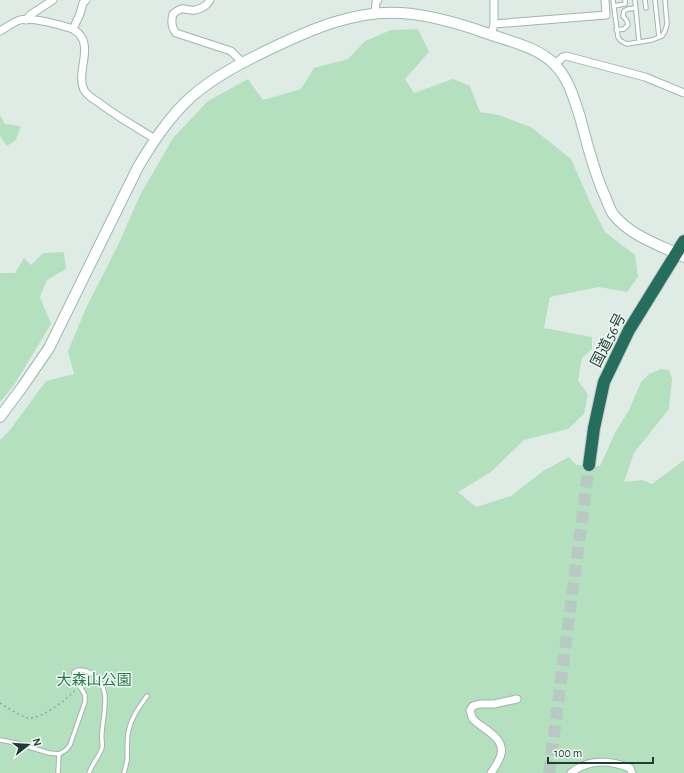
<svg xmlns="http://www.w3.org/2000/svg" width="684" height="773" font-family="'Alegreya Sans','Noto Sans JP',sans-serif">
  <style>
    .green { fill: #b5e0c0 }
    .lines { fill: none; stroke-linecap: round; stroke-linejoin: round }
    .highway-tunnel { stroke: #b8c9c3; stroke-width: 12; stroke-dasharray: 12 6; stroke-linecap: butt }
    .lane-casing { stroke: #a1b4ad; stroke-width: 5.5 }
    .street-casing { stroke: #a1b4ad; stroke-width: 9 }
    .secondary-casing { stroke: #9cb9ae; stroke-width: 12 }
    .highway-casing { stroke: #c0c9c6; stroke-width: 14 }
    .path { stroke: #7bb3a1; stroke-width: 1.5; stroke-dasharray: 2 3; stroke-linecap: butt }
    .lane { stroke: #fff; stroke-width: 3.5 }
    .street { stroke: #fff; stroke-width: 7 }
    .secondary { stroke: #fff; stroke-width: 10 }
    .highway { stroke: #276d5e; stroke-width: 12 }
    .labels { text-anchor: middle; stroke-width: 3; stroke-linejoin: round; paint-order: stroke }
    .street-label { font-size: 15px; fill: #1e3d35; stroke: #eff8f4 }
    .park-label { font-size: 15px; fill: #247844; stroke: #eff8f4 }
  </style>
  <rect width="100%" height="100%" fill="#dfece6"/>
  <path class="green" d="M418,29l11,23 -24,27 9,14 39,-14 17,7 10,26 19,3 32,12 40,32 18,41 16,32 30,23 3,22 -11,15 -28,-5 -49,10 -6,31 48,9v12l-10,9 -4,23 10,13 -4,20 -16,15 -44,11 -33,32 -33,20 18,15 35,-11 32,-25 26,-14 7,8 24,1 15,-33 14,-23 12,-28 8,-8 12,-5 8,1 3,9 -3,30 -35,44 -10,29 18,-2 10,4 32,-24v313h-684v-333l10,-10 36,-49 28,-7 -6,-23 18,-43 33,-65 21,-48 33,-57 35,-37 40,-22 15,21 38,-11 13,-21 34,-9 17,-18 26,-11z
    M0,115l5,9 16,2 -5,14 -9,6 -7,-10z
    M64,252l2,17 -19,11 -7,17 11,27 -37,61 -14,17v-129h15l9,-15 7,7 12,-12z"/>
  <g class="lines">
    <path class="highway-tunnel" d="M549,773l40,-308"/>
    <g class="lane-casing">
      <path id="lane" d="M613,0l5,37 3,4 6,3 25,-4 10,-4 3,-5 2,-7 -2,-24
        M635,0l4,42
        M645,0l1,8
        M655,0l4,37
        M614,6l11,-2v-4
        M616,30l8,-1 4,-4 -1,-4 -4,-5 1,-5 4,-2 7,-1
        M0,740l16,3 33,10 10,1 7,-4 4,-5 15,-43v-7l-11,-18v-5c5,-4 11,-2 17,1 22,14 12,39 11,60 -1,5 1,10 0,15 -3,9 -10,16 -13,25
        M58,773l1,-19
        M124,773c1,-4 2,-8 3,-12 1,-11 -1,-22 2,-32 3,-13 11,-23 18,-33"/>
    </g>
    <g class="street-casing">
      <path id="street" d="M86,0l-3,3 -3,11 -7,15c2,2 6,4 7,6 12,15 -4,38 4,55 3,5 9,9 14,12 18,14 38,25 57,37
        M210,0c-3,6 -12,11 -19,10 -4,0 -7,-2 -10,-1 -3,1 -6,3 -8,5 -2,7 -2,13 3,19l55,18 11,11
        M375,13l1,-11 2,-2
        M26,20l4,-5 23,-15
        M494,24l112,-9 -1,-15
        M0,31c6,-3 13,-9 20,-11 12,-3 41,5 53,9
        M491,35l3,-11v-24
        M555,64l8,-7 3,-1 79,21 39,16
        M491,773c4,-6 9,-13 10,-19 4,-17 -19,-25 -28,-35 -2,-3 -2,-6 -3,-9l3,-4 7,-2h14l23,-5
        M571,773c17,-14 39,-13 59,-5l2,5"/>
    </g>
    <g class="secondary-casing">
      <path id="secondary" d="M0,417l23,-31 26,-38 89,-181c15,-25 31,-50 53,-70 24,-21 52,-35 81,-49 40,-19 83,-38 129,-35 30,2 57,10 85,20 22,8 53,14 69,32 14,14 19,34 25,52 7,26 13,52 24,77 3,6 5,14 9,20 17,22 47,31 71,43"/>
    </g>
    <g class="highway-casing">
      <path id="highway" d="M589,465l5,-37 10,-46 25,-52 55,-89"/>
    </g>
    <path class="path" d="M0,703c6,4 22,14 28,15 13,2 38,-19 48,-28"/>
    <use href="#lane" class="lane"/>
    <use href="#street" class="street"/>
    <use href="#secondary" class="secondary"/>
    <use href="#highway" class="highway"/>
  </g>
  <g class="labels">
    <g class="street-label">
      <text transform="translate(608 340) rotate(-63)" y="5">国道56号</text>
    </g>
    <g class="park-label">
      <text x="94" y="685">大森山公園</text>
    </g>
  </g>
  <g transform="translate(28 745) rotate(73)" stroke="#eff8f4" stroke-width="3" paint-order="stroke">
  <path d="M0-3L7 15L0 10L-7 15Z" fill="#1e3d35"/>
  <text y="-6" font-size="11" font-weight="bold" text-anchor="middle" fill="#1e3d35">N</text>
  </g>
  <path d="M548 757v6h105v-6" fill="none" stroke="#1e3d35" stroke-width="2"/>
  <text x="554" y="757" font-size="12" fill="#1e3d35" stroke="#eff8f4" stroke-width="3" paint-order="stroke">100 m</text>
</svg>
